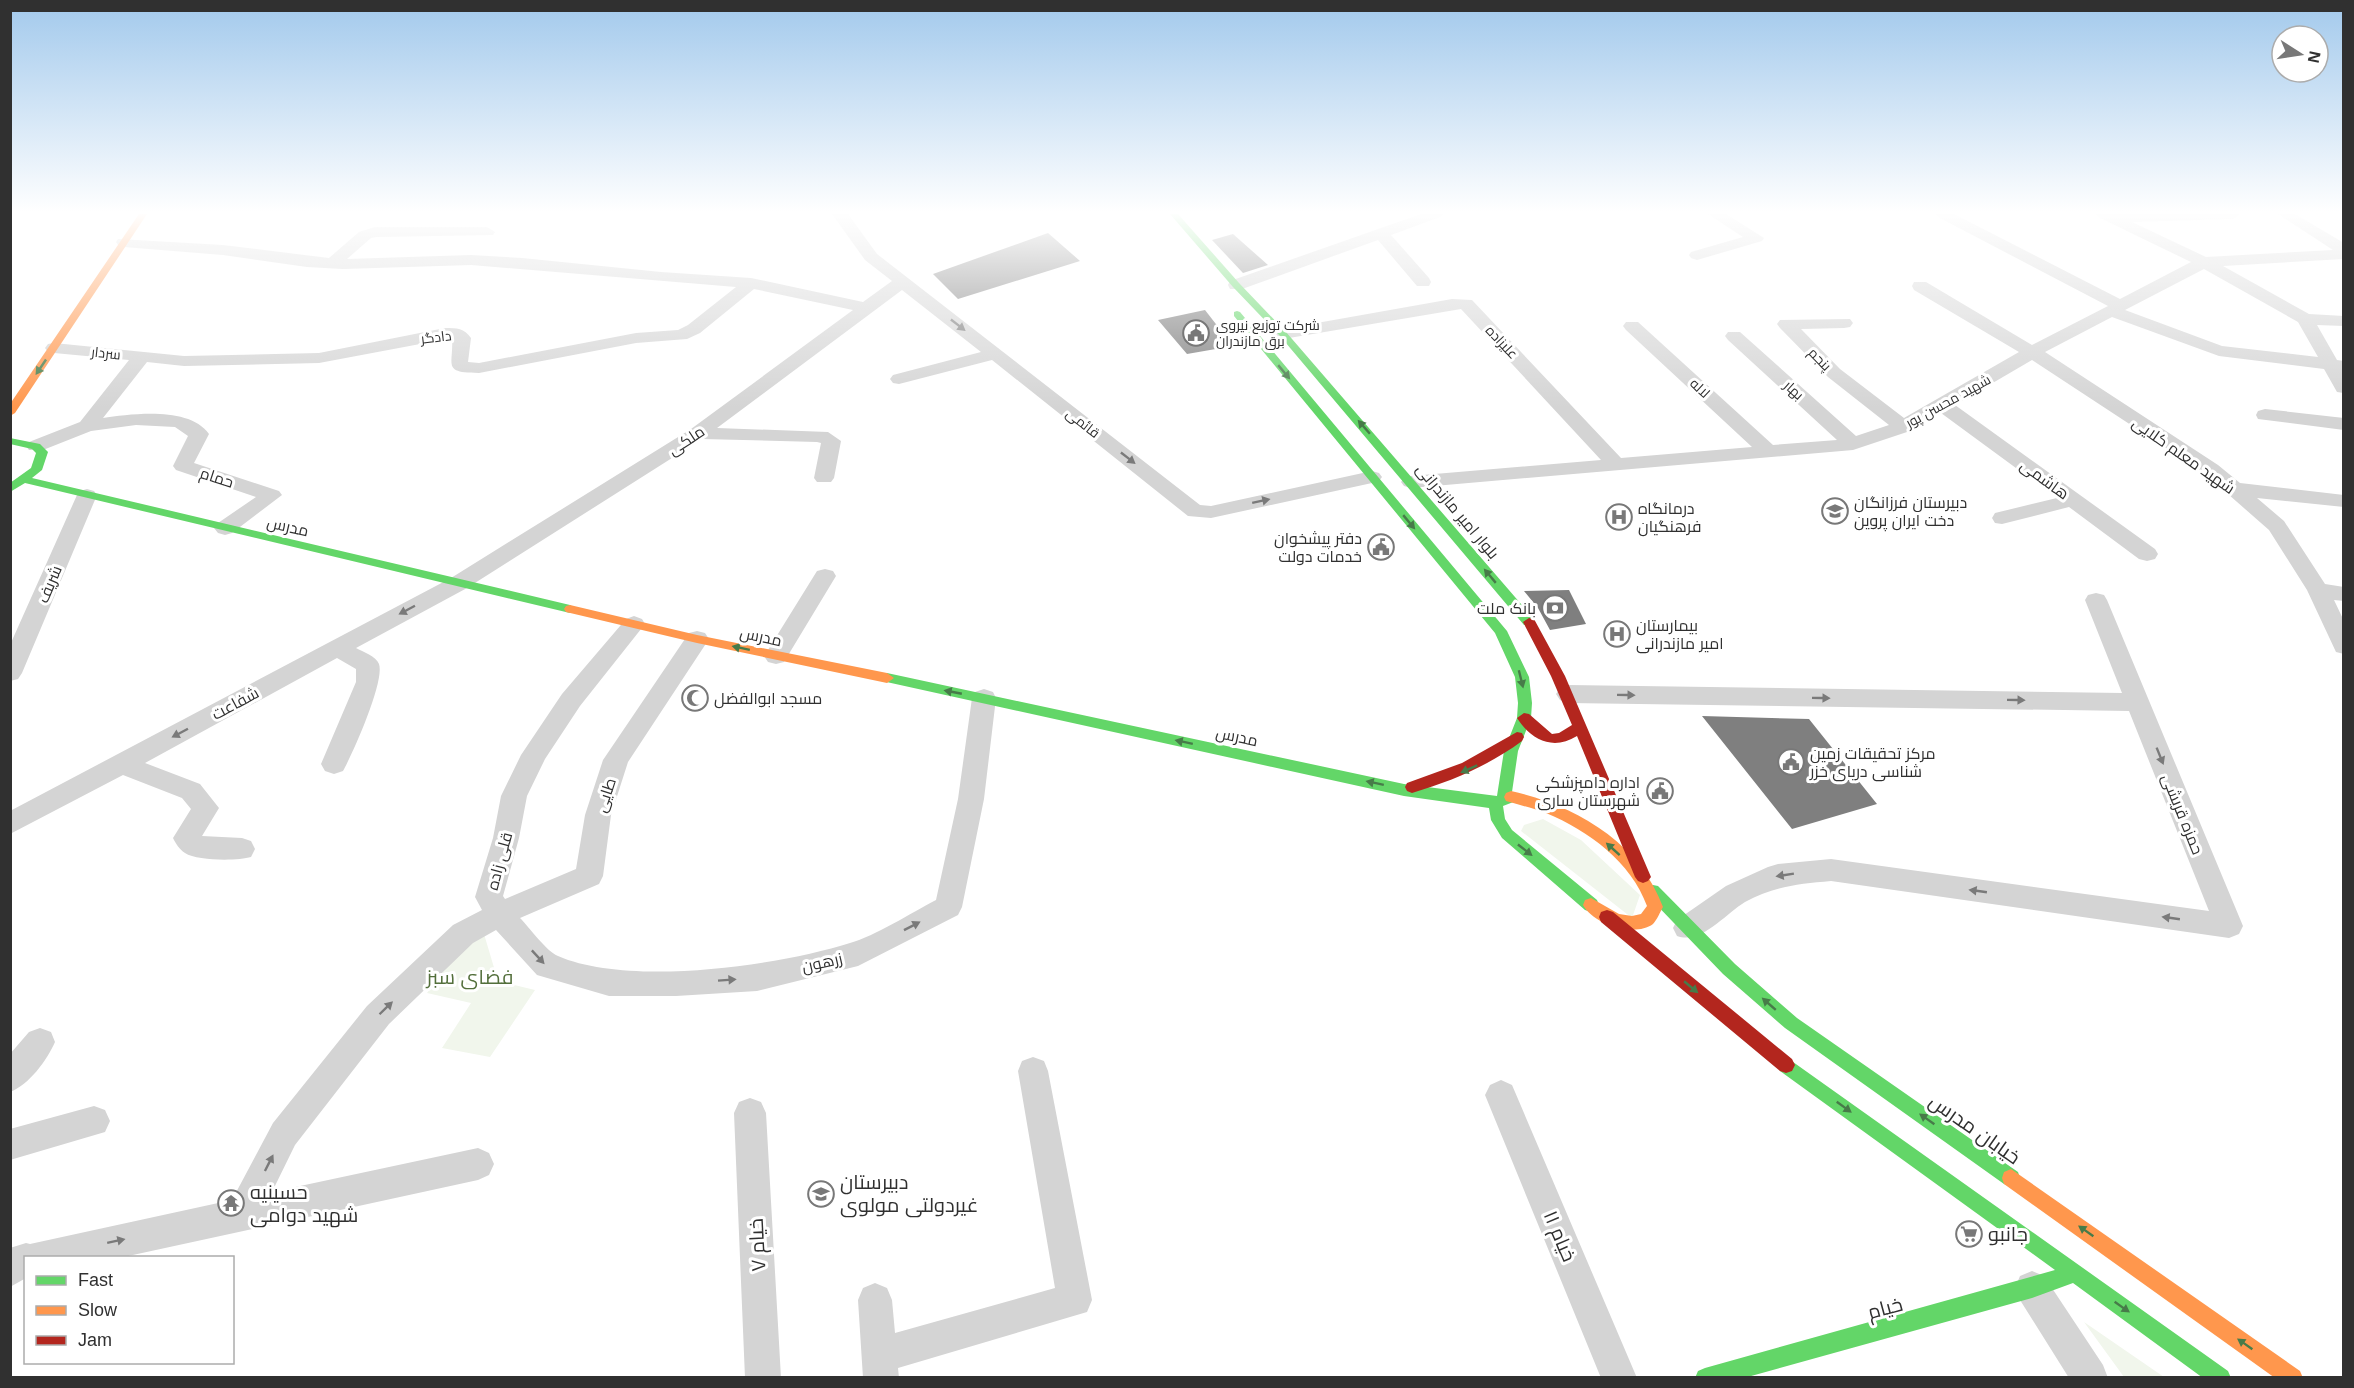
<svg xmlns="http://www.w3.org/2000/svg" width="2354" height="1388" font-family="Helvetica,Cairo,sans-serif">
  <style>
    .green { fill: #f1f6ec }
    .building { fill: #7f7f7f }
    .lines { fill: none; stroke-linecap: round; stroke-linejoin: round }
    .street { fill: #d4d4d4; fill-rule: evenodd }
    .fast { fill: #63d668; fill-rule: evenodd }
    .slow { fill: #ff974d; fill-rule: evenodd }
    .jam { fill: #b3261e; fill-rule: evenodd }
    .oneway { fill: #7a7a7a }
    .oneway2 { fill: #477b49 }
    .labels { text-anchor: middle; stroke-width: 6; stroke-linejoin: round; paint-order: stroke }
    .far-poi-label { font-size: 14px; fill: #303030; stroke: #fff; text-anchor: start }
    .far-street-label { font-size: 14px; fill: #303030; stroke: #fff }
    .street-label { font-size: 16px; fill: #303030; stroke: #fff }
    .poi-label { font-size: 16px; fill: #303030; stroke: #fff; text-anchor: start }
    .near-park-label { font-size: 20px; fill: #536f3b; stroke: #fff }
    .near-street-label { font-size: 20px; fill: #303030; stroke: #fff }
    .near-poi-label { font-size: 20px; fill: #303030; stroke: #fff; text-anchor: start }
  </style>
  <rect width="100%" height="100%" fill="#fff"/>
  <path class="green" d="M1543,819l38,21 59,55 -8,23 -111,-87 3,-6z
    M484,934l14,47 37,9 -45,67 -48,-9 29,-45 -44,-10 42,-56z
    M2084,1322l80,55h-40z"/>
  <path class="building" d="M1048,233l32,28 -122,38 -25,-25z
    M1233,234l35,31 -25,8 -31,-33z
    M1205,310l28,36 -46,8 -29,-34z
    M1569,590l17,34 -36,6 -12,-22 -14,-17z
    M1702,716l107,3 68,85 -85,25z"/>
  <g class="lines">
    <path class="street" d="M832,214h16l29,40 323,251 11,1 161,-35 7,2 3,4 -3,4 -7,2 -161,35 -23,-2 -196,-156 -93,24 -6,-1 -3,-4 3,-4 88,-23 -79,-62 -185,138 111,4 13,9 -7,37 -3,4h-14l-3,-4 7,-35 -4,-1 -115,-3 -235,149 -111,60c7,4 20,8 23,16 6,17 -26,89 -36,107l-9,3 -9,-3 -4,-7 35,-82v-13l-19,-11 -192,105 55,21 19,24 -17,28 40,2 9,3 4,8 -4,8c-13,4 -54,4 -66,-4 -6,-4 -9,-9 -12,-15l18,-29 -9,-11 -59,-23 -113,59v-23l441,-233 240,-149 162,-119 -99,-21 -54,44 -13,6 -51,4 -157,30c-38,0 -25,-8 -27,-35l-133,25 -135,3 -37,-4 -44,56c29,-4 86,-12 106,16l-15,29 85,28 3,4 -50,38 -7,2 -7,-2 -4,-5 4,-5 38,-26 -80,-27 -3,-4 15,-30 -13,-9 -39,-2 -45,6 -48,19h-14l-3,-4 3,-4 51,-20 49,-62 -75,-7 -6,-1 -3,-4 3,-4 6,-1 130,13 135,-3 126,-25c12,0 19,0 26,10l-3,24 11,1 157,-30 42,-3 10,-5 48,-38 -265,-22 -128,4 -36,-2 -84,-12 -99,-8 -6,-2 -2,-3 2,-3 105,6 106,13 30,-26 16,-5h112l8,5 -2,3 -117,2 -5,1 -24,21 124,-4 51,3 139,14 90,6 112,24 29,-21 -27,-21z
      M1421,214h22l-3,3 -49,18 38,43 2,4 -2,4h-12l-39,-46 -136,49h-12l-2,-4 2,-4z
      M1708,214h18l38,24 -2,3 -65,19 -6,-2 -2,-3 2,-3 52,-15z
      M1936,214h18l166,85 71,-37 -93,-45 -2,-3h143l-2,3 -5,2 -100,3 74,35 127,-7 -55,-36h17l49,29v16l-121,7 86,48 35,2v10l-27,-1 20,35 7,1v32l-7,-1 -13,-23 -105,-13 -107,-39 -67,35 173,113 22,18 104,12v12l-87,-9 27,23 41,63 19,3v14l-10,-1 10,21v33l-8,-2 -29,-62 -38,-60 -65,-57 -172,-113 -77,45 200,144 3,5 -3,5 -8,2 -8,-2 -70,-52 -67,17 -7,-1 -3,-5 3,-5 62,-15 -116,-85 -31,18 -57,19 -442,38 -7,-2 -3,-4 3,-4 7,-2 190,-16 -140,-151 -178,30 -6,-1 -3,-4 3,-4 6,-1 169,-30 20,1 149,158 131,-11 -126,-117 -3,-4 3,-4h12l135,123 64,-5 -109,-100 -3,-4 3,-4h12l116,104 33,-11 -61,-48 -48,-49 -3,-4 3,-4 70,-1 3,4 -3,4 -6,1 -43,1 39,40 64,49 115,-66 -105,-62 -2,-4 2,-4h12l106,63 76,-39 -170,-89zM2204,269l94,53 20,35 -96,-11 -97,-36z
      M2265,409l79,9v12l-86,-11 -2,-4 2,-4z
      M87,489l7,2 3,4 -75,178 -4,6 -8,2v-36l67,-150 3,-4z
      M825,569l8,2 3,5 -52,86 -8,2 -8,-2 -4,-6 4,-6 49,-79z
      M2096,593l8,2 3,5 136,326 -4,8 -10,4 -398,-57c-32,3 -57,5 -86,21 -20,12 -44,43 -68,34l-4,-8 4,-8 49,-34 42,-19 10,-3 53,-5 378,52 -80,-200 -561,-8 -8,-3 -4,-6 4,-6 8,-3 554,8 -37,-93 3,-5z
      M634,616l8,3 3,5 -65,82 -35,53 -18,37 -8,42 -16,58 2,3 71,-30 9,-54 18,-55 86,-127 8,-2 8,2 4,6 -81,123 -17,53 -8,61 -4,8 -79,34c9,9 27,34 38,38 71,31 219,10 292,-13 25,-7 61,-30 86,-43l22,-101 14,-101 3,-6 9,-3 9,3 3,6 -12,101 -22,108 -4,8 -100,51 -101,25 -81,5h-67l-72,-21 -41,-45 -23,13 -84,81 -94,121 -23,47 206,-44 11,5 5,11 -5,11 -11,5 -359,78h-93v20l-16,9v-39l16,-5 4,1 202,-44 41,-77 94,-117 86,-81 29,-15 -7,-13 18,-59 8,-42 20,-41 41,-61 64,-75z
      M40,1028l11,4 4,10c-8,18 -26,43 -45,50v-38l19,-22z
      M1033,1057l11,4 4,10 44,229 -5,12 -189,56 1,10h-36l-5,-78 5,-12 12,-5 12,5 5,12 3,33 160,-45 -37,-217 4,-10z
      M1501,1080l11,5 125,293h-36l-116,-283 5,-10z
      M750,1098l11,4 5,11 15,265h-36l-11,-265 5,-11z
      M94,1106l11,4 5,11 -5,11 -95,28v-31z
      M2032,1271l12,5 59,89 5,13h-39l-49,-78 -5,-12 5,-12z"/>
    <path class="fast" d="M1170,214h8l61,69 47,49 248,287 1,3 -1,3h-10l-244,-289 -47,-49z
      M1237,311l3,1 267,319 22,46 3,26 -1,15 -13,33 -6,41 6,5 -2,4 -13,5 2,13 7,11 85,70 2,5 -2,5 -6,2 -6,-2 -83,-72 -11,-18 -2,-12 -85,-12 -522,-115 -2,-3 7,-5 517,111 93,12 7,-45 13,-33 1,-15 -3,-26 -20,-44 -261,-317v-4z
      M10,438l30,6 8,8 -6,18 -10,8 538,127 6,4 -6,4 -545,-130 -15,9v-9l21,-15 5,-15 -4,-4 -22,-5z
      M1653,885l5,1 77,78 62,54 221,154 2,6 -2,6 -7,3 -7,-3 -219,-156 -62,-54 -75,-78 -3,-5 3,-5z
      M1786,1057l442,314 3,7h-28l-130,-95 -41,15 -288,80h-49l3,-7 7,-3 350,-98 -275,-199 -3,-6 3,-6z"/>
    <path class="slow" d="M139,214h8l-132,199 -5,3v-12z
      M570,605l127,30 190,38 7,5 -7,5 -190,-40 -131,-31 -2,-3 2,-3z
      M1511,791c65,15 128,51 152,116 -3,5 -6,13 -10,17 -19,14 -60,0 -70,-19l2,-5 6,-2 28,16 13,2 9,-2 6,-8c-16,-44 -58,-75 -101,-93 -13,-5 -27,-8 -40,-12l-2,-4 2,-4z
      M2011,1169l289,202 3,7h-28l-271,-194 -2,-6 2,-6z"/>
    <path class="jam" d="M1529,618l5,1 31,57 86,201 -3,4 -5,2 -5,-2 -3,-4 -58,-141c-24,15 -46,4 -60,-18l7,-5 5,1 23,20 7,-1 13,-8 -21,-49 -28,-54z
      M1517,732l5,1 2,4 -2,4c-34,25 -70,40 -110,52l-5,-2 -2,-4 2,-4 55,-20z
      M1607,910l6,2 179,147 3,6 -3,6 -6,2 -6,-2 -179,-149 -2,-5 2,-5z"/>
  </g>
  <defs><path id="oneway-solid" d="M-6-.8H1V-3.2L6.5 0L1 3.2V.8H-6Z" transform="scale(1.5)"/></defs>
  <g class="oneway">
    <use href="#oneway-solid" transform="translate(958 325) rotate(38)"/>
    <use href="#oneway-solid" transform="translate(1128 458) rotate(38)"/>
    <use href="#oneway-solid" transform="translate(1261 501) rotate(-12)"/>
    <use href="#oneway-solid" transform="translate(407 610) rotate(152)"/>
    <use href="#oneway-solid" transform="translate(1626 695) rotate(1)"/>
    <use href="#oneway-solid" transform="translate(1821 698) rotate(1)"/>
    <use href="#oneway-solid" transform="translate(2016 700) rotate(1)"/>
    <use href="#oneway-solid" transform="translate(180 733) rotate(152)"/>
    <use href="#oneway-solid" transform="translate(2160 756) rotate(68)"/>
    <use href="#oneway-solid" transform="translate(1785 875) rotate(171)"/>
    <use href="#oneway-solid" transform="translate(1978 891) rotate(-172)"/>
    <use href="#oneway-solid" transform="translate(2171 918) rotate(-172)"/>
    <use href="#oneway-solid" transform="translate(912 926) rotate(-27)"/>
    <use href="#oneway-solid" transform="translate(538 957) rotate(47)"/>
    <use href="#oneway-solid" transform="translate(727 980) rotate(-4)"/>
    <use href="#oneway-solid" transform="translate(386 1008) rotate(-44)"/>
    <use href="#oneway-solid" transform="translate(269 1163) rotate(-63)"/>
    <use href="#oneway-solid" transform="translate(116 1241) rotate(-12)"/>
  </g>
  <g class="oneway2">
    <use href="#oneway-solid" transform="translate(41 367) rotate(124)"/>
    <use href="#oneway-solid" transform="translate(1284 372) rotate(50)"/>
    <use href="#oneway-solid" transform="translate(1364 427) rotate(-131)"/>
    <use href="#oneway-solid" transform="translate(1409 522) rotate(50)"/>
    <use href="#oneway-solid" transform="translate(1490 576) rotate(-130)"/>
    <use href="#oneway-solid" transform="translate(741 648) rotate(-168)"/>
    <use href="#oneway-solid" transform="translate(1521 679) rotate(76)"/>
    <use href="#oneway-solid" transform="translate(953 692) rotate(-169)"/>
    <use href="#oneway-solid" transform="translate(1184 742) rotate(-168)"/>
    <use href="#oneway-solid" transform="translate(1469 769) rotate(156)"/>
    <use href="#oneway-solid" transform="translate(1375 783) rotate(-168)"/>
    <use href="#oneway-solid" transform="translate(1613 849) rotate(-138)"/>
    <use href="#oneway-solid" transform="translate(1525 850) rotate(38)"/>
    <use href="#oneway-solid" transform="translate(1691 987) rotate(40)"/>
    <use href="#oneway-solid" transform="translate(1769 1004) rotate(-139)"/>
    <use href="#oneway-solid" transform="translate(1844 1107) rotate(36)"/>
    <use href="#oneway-solid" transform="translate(1927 1119) rotate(-145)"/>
    <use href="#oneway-solid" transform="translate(2086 1231) rotate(-145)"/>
    <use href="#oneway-solid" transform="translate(2122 1307) rotate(35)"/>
    <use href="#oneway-solid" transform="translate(2245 1344) rotate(-145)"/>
  </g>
  <linearGradient id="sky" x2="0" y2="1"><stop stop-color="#a2c9ec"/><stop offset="0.52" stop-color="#fff"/><stop offset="1" stop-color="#fff" stop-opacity="0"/></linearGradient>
  <rect width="2354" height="408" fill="url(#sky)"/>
  <defs>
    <g id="civic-ring" transform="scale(1.35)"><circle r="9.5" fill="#fff" stroke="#787878" stroke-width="1.5"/><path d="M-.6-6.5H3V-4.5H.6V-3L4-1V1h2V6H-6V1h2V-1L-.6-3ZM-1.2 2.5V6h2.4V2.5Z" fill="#787878"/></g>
    <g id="school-ring" transform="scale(1.35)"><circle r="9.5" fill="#fff" stroke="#787878" stroke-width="1.5"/><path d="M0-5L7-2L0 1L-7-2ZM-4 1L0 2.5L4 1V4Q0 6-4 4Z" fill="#787878"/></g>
    <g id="hospital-ring" transform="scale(1.35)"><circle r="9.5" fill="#fff" stroke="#787878" stroke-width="1.5"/><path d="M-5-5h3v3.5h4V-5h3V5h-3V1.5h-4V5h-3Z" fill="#787878"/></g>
    <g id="bank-ring" transform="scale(1.35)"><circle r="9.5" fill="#fff" stroke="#787878" stroke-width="1.5"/><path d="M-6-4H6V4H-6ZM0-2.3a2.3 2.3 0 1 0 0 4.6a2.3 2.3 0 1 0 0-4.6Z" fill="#787878"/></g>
    <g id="mosque-ring" transform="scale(1.35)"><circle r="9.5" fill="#fff" stroke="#787878" stroke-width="1.5"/><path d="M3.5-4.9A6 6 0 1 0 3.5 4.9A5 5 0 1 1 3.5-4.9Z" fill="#787878"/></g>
    <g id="temple-ring" transform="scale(1.35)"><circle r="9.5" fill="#fff" stroke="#787878" stroke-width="1.5"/><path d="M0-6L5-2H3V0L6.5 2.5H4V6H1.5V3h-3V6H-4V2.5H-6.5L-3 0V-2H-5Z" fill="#787878"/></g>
    <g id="supermarket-ring" transform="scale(1.35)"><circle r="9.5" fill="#fff" stroke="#787878" stroke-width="1.5"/><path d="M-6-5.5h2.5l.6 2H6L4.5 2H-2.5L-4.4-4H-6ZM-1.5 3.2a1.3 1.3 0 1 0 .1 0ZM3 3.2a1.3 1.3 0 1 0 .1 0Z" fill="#787878"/></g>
  </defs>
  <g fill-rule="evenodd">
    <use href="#civic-ring" x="1196" y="333"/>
    <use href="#school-ring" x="1835" y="511"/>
    <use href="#hospital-ring" x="1619" y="517"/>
    <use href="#civic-ring" x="1381" y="547"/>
    <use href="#bank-ring" x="1555" y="608"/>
    <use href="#hospital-ring" x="1617" y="634"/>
    <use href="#mosque-ring" x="695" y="698"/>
    <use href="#civic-ring" x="1791" y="762"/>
    <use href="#civic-ring" x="1660" y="791"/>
    <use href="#school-ring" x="821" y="1194"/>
    <use href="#temple-ring" x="231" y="1203"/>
    <use href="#supermarket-ring" x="1969" y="1234"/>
  </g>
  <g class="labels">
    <g class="far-poi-label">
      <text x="1216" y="330">شرکت توزیع نیروی<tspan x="1216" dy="16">برق مازندران</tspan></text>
    </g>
    <g class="far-street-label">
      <text transform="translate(436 337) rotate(-7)" y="5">دادگر</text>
      <text transform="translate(1502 342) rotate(47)" y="5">علیزاده</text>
      <text transform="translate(106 353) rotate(6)" y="5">سردار</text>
      <text transform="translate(1820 359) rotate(46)" y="5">پنجم</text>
      <text transform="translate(1700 388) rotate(43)" y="5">لاله</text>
      <text transform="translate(1794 390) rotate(42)" y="5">بهار</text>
      <text transform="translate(1948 401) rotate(-29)" y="5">شهید محسن پور</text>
      <text transform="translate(1083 423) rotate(38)" y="5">قائمی</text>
    </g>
    <g class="street-label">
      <text transform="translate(686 440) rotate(-33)" y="6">ملکی</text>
      <text transform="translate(2184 455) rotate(35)" y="6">شهید معلم کلایی</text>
      <text transform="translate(217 477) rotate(18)" y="6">حمام</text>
      <text transform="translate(2045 479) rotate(36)" y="6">هاشمی</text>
      <text transform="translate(1458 511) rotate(50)" y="6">بلوار امیر مازندرانی</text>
      <text transform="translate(288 526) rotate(13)" y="6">مدرس</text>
      <text transform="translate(49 584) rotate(-67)" y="6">شریف</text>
      <text transform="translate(761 636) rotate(12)" y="6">مدرس</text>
      <text transform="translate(235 703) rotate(-28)" y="6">شفاعت</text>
      <text transform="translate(1237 736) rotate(12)" y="6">مدرس</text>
      <text transform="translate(605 795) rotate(-72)" y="6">طایی</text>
      <text transform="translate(2183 814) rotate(68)" y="6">حمزه قریشی</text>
      <text transform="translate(499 861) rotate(-75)" y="6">قلی زاده</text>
      <text transform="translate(822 962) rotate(-13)" y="6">زرهون</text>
    </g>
    <g class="poi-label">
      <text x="1854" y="508">دبیرستان فرزانگان<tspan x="1854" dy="18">دخت ایران پروین</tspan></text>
      <text x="1638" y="514">درمانگاه<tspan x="1638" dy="18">فرهنگیان</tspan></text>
      <text x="1362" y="544" text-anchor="end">دفتر پیشخوان<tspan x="1362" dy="18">خدمات دولت</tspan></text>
      <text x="1536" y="614" text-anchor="end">بانک ملت</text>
      <text x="1636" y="631">بیمارستان<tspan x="1636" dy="18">امیر مازندرانی</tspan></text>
      <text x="714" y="704">مسجد ابوالفضل</text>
      <text x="1810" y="759">مرکز تحقیقات زمین<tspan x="1810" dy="18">شناسی دریای خزر</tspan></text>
      <text x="1640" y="788" text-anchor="end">اداره دامپزشکی<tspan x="1640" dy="18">شهرستان ساری</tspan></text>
    </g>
    <g class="near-park-label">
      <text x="470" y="984">فضای سبز</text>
    </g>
    <g class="near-street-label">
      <text transform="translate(1975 1129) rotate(35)" y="7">خیابان مدرس</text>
      <text transform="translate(1560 1236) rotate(67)" y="7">خیام ۱۱</text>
      <text transform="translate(757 1245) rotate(-93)" y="7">خیام ۷</text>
      <text transform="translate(1885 1308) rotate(-15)" y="7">خیام</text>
    </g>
    <g class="near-poi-label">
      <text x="840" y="1189">دبیرستان<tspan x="840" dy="23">غیردولتی مولوی</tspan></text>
      <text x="250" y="1199">حسینیه<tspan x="250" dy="23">شهید دوامی</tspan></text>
      <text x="1988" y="1241">جانبو</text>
    </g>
  </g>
  <rect width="2354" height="1388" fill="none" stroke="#303030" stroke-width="24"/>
  <rect x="24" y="1256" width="210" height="108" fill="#ffffff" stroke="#acacac" stroke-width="1.5"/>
  <rect x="36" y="1276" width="30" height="9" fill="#63d668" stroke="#acacac" stroke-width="1.5"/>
  <text x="78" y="1286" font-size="18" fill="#303030">Fast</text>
  <rect x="36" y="1306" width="30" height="9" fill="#ff974d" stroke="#acacac" stroke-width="1.5"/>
  <text x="78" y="1316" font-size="18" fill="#303030">Slow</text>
  <rect x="36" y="1336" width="30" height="9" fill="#b3261e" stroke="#acacac" stroke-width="1.5"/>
  <text x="78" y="1346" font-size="18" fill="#303030">Jam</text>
  <g transform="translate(2300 54) rotate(102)"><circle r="28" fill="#ffffff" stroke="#acacac" stroke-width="1.5"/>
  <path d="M0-4.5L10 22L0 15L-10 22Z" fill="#787878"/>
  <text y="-9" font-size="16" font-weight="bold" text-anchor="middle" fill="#303030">N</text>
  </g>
</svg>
